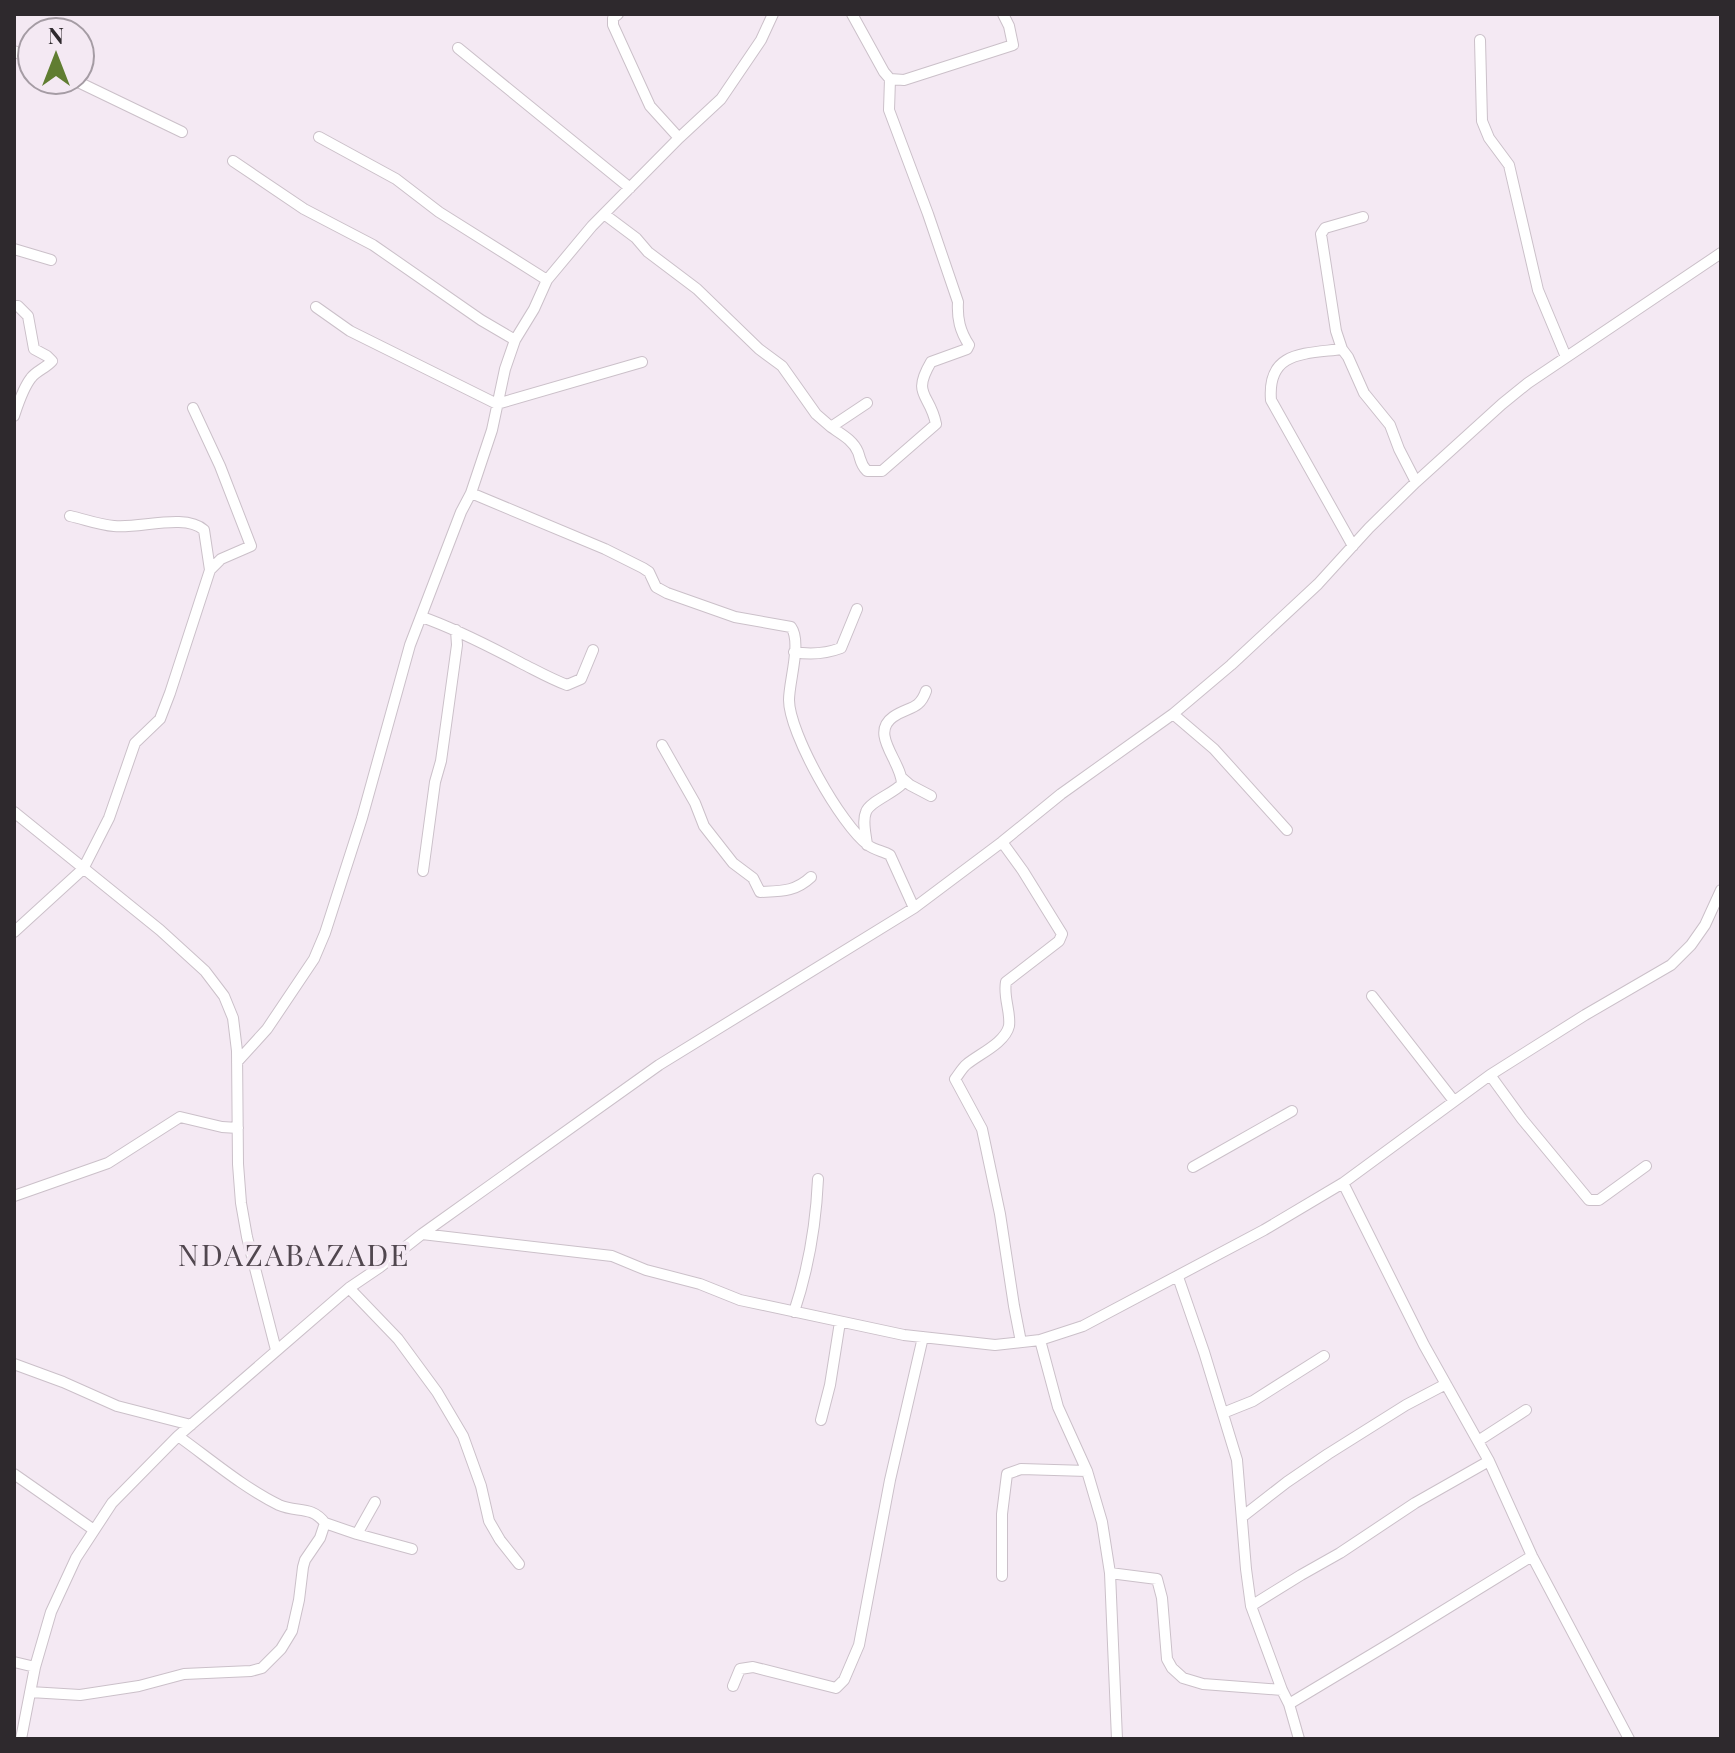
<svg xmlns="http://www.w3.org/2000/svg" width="1735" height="1753" font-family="'Playfair Display',serif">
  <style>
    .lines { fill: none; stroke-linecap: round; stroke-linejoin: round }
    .street-casing { stroke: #cbc0c9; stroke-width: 12 }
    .street { stroke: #fff; stroke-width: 10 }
    .labels { text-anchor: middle; stroke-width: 7; stroke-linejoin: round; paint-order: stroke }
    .quarter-label { font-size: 30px; letter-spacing: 2px; fill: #51474f; stroke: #f4e9f3 }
  </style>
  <rect width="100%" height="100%" fill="#f4e9f3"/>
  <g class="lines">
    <g class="street-casing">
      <path id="street" d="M618,14l-5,4v7l37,81 29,32
        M1480,40l2,81 7,17 20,27 29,125 28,67
        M458,48l172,140
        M14,51l18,9
        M890,79l14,1 109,-35 -4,-19 -6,-12
        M74,80l108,52
        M319,137l77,42 43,33 108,68
        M233,161l71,48 69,36 108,75 34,20
        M604,214l32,24 12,14 49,37 62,60 23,17 34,48 15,13 36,-24
        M14,249l37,11
        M14,306h4l10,10 6,33 13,7 5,5c-6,7 -16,10 -21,17 -8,10 -13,26 -17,38
        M316,307l34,24 147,73 145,-42
        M1342,349l-6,-18 -15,-97 4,-6 38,-11
        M193,408l27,58 31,80 -30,13 -11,11
        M831,427c10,7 22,13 27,25 3,8 2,12 9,19h15l54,-47c-6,-31 -25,-28 -5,-62l36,-13 2,-4c-9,-14 -12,-26 -11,-43l-30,-88 -39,-104 1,-31 -6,-7 -32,-58
        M471,493l134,56 38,19 6,4 7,15 11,6 68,24 56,10c11,15 -2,54 -2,73 0,33 52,125 79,145 6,5 15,6 22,10l24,53
        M1353,546l-82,-146c-4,-49 33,-46 71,-51l6,8 16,36 26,32 9,24 17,33
        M422,617c34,12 67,29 99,46 16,8 30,16 46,22l14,-6 12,-29
        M794,652c17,3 31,2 47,-4l16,-39
        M1173,714l41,35 73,81
        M662,745l33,58 9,23 29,37 20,15 7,14c21,-1 35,0 51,-15
        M902,778l8,7 21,11
        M14,812l146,118 45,41 19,25 9,22 4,33 1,113 3,39 6,34 29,113
        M1002,842l21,29 39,63 -3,7 -53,41c-3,15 5,30 3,44 -4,17 -30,28 -42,38 -5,4 -8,10 -12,15l27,50 18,85 14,92 7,36
        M867,845c-1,-10 -5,-24 -1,-33 3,-10 28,-19 36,-28 0,-22 -33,-50 -9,-67 15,-11 26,-6 33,-26
        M423,871l12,-89 6,-21 13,-94 3,-22 -1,-15
        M14,932l69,-63 26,-51 26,-75 25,-24 10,-26 40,-123 -6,-40c-19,-17 -65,-1 -90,-4 -15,-1 -30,-7 -44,-10
        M1372,996l82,105
        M237,1062l30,-33 47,-70 11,-26 37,-115 48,-173 51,-133 10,-19 21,-63 13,-61 10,-29 19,-31 13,-29 45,-54 87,-88 42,-39 40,-59 12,-26
        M1490,1075l32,44 67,81h10l47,-34
        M1193,1167l99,-56
        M1343,1183l81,162 65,116 43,95 97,183
        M14,1196l94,-33 72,-46 42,10 16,1
        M422,1234l190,22 34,14 54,14 40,16 164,35 91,10 45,-5 43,-14 181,-96 79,-47 147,-108 95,-60 86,-50 20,-20 14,-20 16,-35
        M1178,1277l26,75 33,108 9,109 5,37 31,84 7,14 10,35
        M349,1288l49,51 39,53 26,44 18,50 8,35 11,19 19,24
        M794,1312c14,-42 22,-88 24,-133
        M1040,1340l18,67 29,64 15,51 8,51 7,166
        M14,1364l49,18 54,24 74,19
        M1223,1413l30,-12 71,-45
        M821,1420l9,-35 10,-63
        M1478,1441l48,-31
        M14,1474l80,56
        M1242,1517l45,-35 41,-28 78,-49 40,-21
        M325,1523l32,11 55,15
        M357,1534l18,-32
        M1110,1573l47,6 5,19 5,61 5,9 11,10 20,6 79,6
        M1002,1576v-62l5,-40 14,-5 66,2
        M1251,1606l50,-31 39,-22 75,-50 74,-42
        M14,1662l21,5
        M733,1686l7,-17 13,-2 83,21 8,-8 15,-35 31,-165 33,-143
        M30,1692l50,3 59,-9 45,-12 67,-3 11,-3 19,-19 11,-18 7,-31 4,-33 2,-7 15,-22 5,-15c-14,-18 -28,-10 -46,-18 -35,-17 -69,-46 -101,-69
        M1289,1704l105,-63 138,-85
        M21,1739l14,-72 16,-55 25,-54 36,-55 66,-67 171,-148 31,-21 42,-33 237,-169 255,-157 88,-66 59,-48 112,-80 58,-49 87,-81 51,-56 47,-46 86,-78 26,-21 193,-130"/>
    </g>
    <use href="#street" class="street"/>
  </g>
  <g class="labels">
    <g class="quarter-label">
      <text x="294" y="1266">NDAZABAZADE</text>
    </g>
  </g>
  <rect width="1735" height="1753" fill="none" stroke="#2e292d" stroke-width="32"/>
  <g transform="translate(56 56)"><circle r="38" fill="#f4e9f3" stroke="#a59ca4" stroke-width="2"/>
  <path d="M0-6L14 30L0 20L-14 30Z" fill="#607d31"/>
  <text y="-12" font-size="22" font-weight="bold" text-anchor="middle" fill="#2e292d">N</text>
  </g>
</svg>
